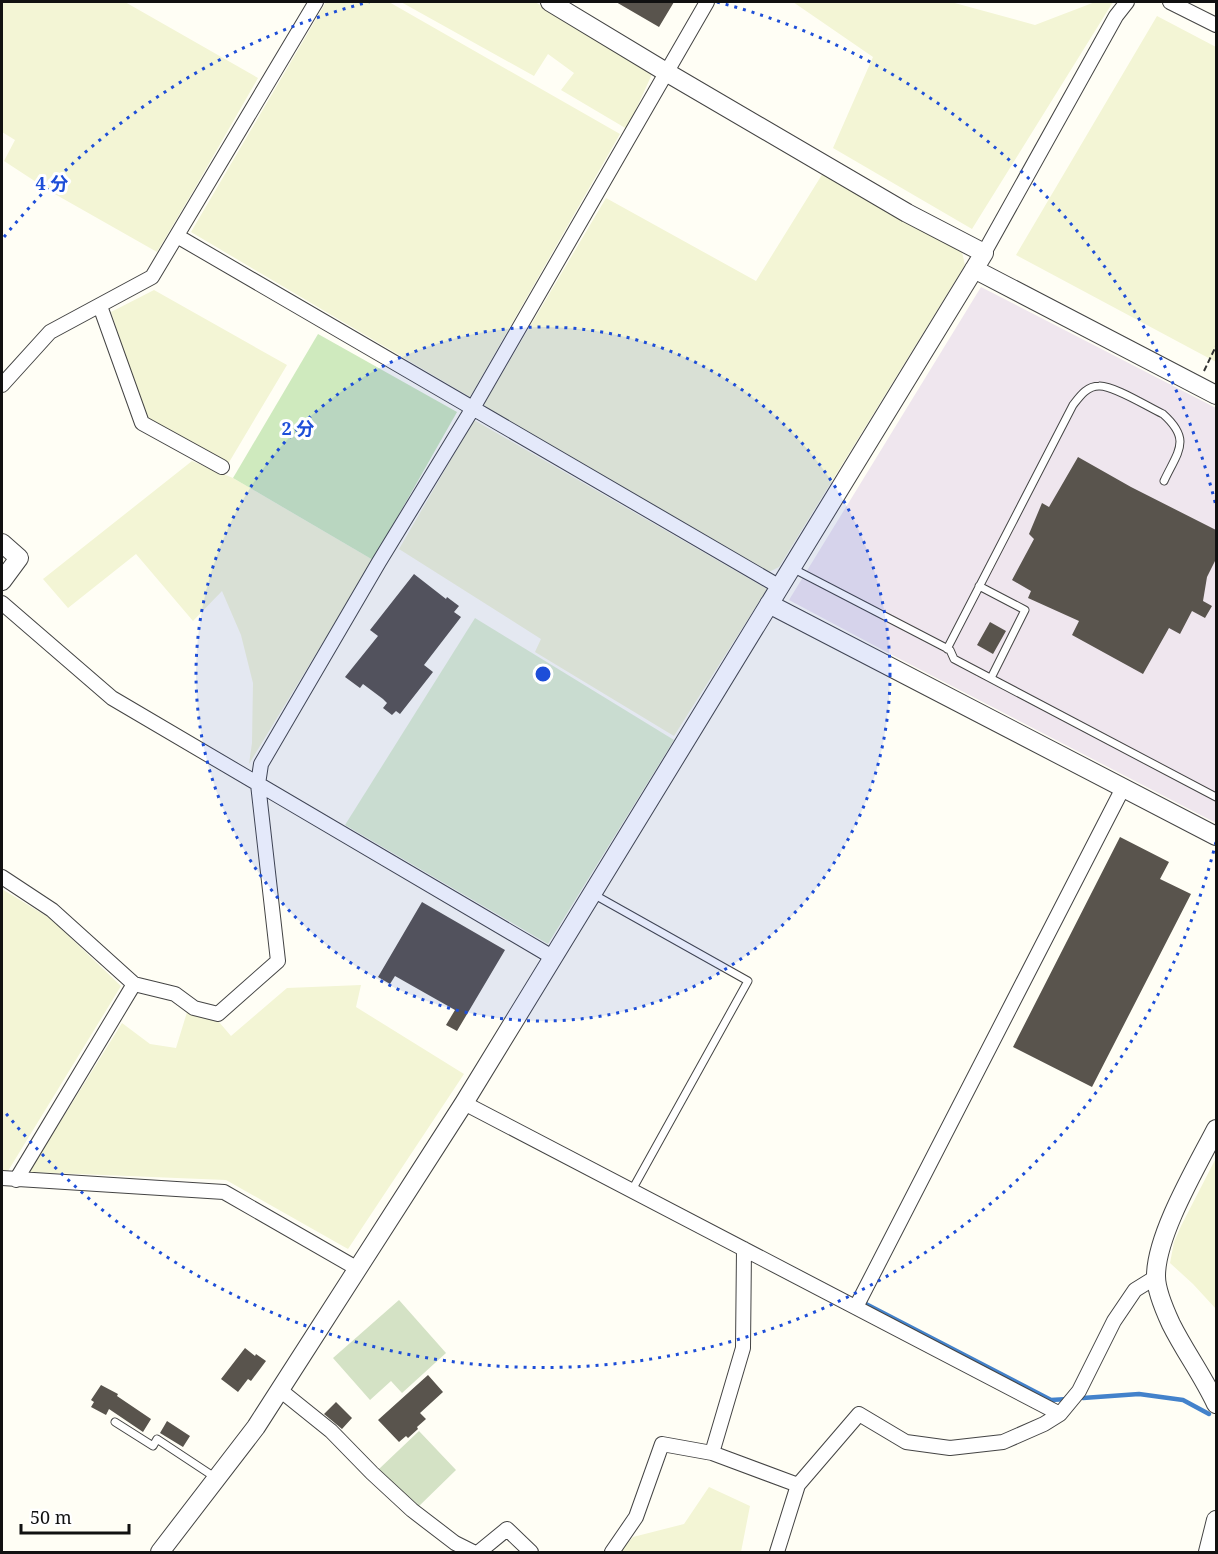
<svg xmlns="http://www.w3.org/2000/svg" width="1218" height="1554" font-family="'Noto Serif','Noto Sans JP',serif">
  <style>
    .industrial { fill: #efe6ee }
    .farmland { fill: #f3f5d5 }
    .green { fill: #cfeabe }
    .cemetery { fill: #d4e2c5 }
    .pitch { fill: #e1f1d0 }
    .lines { fill: none; stroke-linecap: round; stroke-linejoin: round }
    .stream { stroke: #4382cb; stroke-width: 4.5 }
    .building { fill: #59544d }
    .service-casing { stroke: #444; stroke-width: 9 }
    .minor-casing { stroke: #444; stroke-width: 16 }
    .tertiary-casing { stroke: #444; stroke-width: 20 }
    .path { stroke: #333; stroke-width: 2; stroke-dasharray: 6 3; stroke-linecap: butt }
    .service { stroke: #fff; stroke-width: 7 }
    .minor { stroke: #fff; stroke-width: 14 }
    .tertiary { stroke: #fff; stroke-width: 18 }
    .ring { fill: none; stroke: #1d4ed8; stroke-width: 3; stroke-dasharray: 3 6 }
    .centre { fill: #1d4ed8; stroke: #fff; stroke-width: 3 }
    .ring-label { font-size: 18px; text-anchor: middle; font-weight: bold; fill: #1d4ed8; stroke: #fff; stroke-width: 6; stroke-linejoin: round; paint-order: stroke }
  </style>
  <rect width="100%" height="100%" fill="#fffef5"/>
  <path class="industrial" d="M981,287l235,121v415l-320,-166 -107,-57z"/>
  <path class="farmland" d="M2,2h123l133,76 -63,110 -38,64 -104,-59 -49,-32 11,-21 -13,-8z
    M326,2h63l231,132 -150,263 -279,-165z
    M401,2h134l118,70 -26,57 -66,-39 13,-17 -26,-19 -14,22z
    M793,2h158l84,23 60,-23h18l-141,227 -139,-81 40,-91z
    M1157,16l59,31v315l-200,-107z
    M823,173l139,79 3,13 -186,302 -12,6 -280,-164 -3,-5 122,-206 150,83z
    M154,290l133,75 -59,99 -82,-44 -35,-108z
    M474,420l293,169 -93,147 -139,-84 6,-13 -142,-90z
    M192,461l41,17 140,82 -124,204 3,-21 1,-60 -12,-48 -19,-44 -29,30 -57,-67 -68,54 -25,-29z
    M2,889l49,30 70,67 -113,185 -6,-1z
    M361,985l-5,22 108,67 -116,175 -122,-69 -197,-8 93,-149 28,21 26,4 12,-39 31,13 12,14 56,-48z
    M1216,1158v151l-23,-25 -23,-21 4,-21 7,-16z
    M709,1487l41,19 -9,46h-121l13,-15 51,-13z"/>
  <path class="green" d="M318,334l139,78 -84,148 -140,-82z"/>
  <path class="cemetery" d="M399,1300l47,53 -44,40 -11,-12 -21,19 -37,-42z
    M419,1431l37,39 -39,38 -38,-39z"/>
  <path class="pitch" d="M475,618l199,122 -126,204 -203,-119z"/>
  <g class="lines">
    <path class="stream" d="M864,1303l187,97 17,-1
      M1083,1398l56,-4 44,6 26,14"/>
  </g>
  <path class="building" d="M616,2h58l-15,25z
    M1078,457l53,30 85,43v29l-9,18 -4,24 9,5 -7,12 -13,-7 -12,23 -11,-6 -26,46 -71,-39 7,-14 -51,-23 3,-7 -19,-11 22,-41 -5,-5 13,-31 7,4z
    M414,574l32,25 1,-2 12,9 -5,6 7,5 -37,48 9,7 -33,42 -4,-3 -4,4 -9,-7 4,-5 -4,-4 -20,-15 -3,4 -15,-11 33,-41 -8,-6z
    M990,622l16,9 -13,23 -16,-9z
    M1120,837l49,25 -9,17 31,15 -99,193 -79,-40z
    M422,902l83,48 -48,81 -11,-6 9,-15 -60,-34 -5,8 -12,-7z
    M245,1348l10,8 1,-2 10,7 -15,20 -3,-2 -10,13 -17,-13z
    M428,1375l15,17 -23,21 6,6 -9,8 1,2 -10,9 -2,-2 -7,6 -21,-22z
    M101,1385l17,9 -1,2 34,23 -8,13 -34,-23 -3,6 -15,-8 3,-5 -3,-2z
    M336,1402l16,16 -10,11 -18,-15z
    M167,1421l23,15 -7,11 -23,-14z"/>
  <g class="lines">
    <g class="service-casing">
      <path id="service" d="M792,568l158,82 4,9 262,138
        M979,586l46,24 -34,68
        M947,649l126,-244c7,-9 14,-19 26,-19 14,-1 49,21 64,28 29,26 15,37 1,67
        M593,894l155,87 -116,209
        M115,1422l38,24 4,-7 59,39"/>
    </g>
    <g class="minor-casing">
      <path id="minor" d="M1170,2l46,23
        M177,236l603,351
        M984,253l132,-237 11,-14
        M100,306l42,117 80,44
        M2,385l48,-53 102,-55 164,-275
        M2,603l110,95 442,260
        M2,877l50,33 82,74 -118,196
        M134,984l41,10 19,14 24,6 60,-53 -20,-177 3,-20 118,-202 94,-154 234,-406
        M464,1103l596,311
        M2,1178l222,14 134,77
        M856,1307l267,-519
        M280,1390l51,41 41,42 40,37 43,33 18,9
        M712,1453l31,-105 1,-99
        M479,1552l28,-23 24,23
        M612,1552l24,-35 26,-73 50,9 86,32
        M777,1552l21,-67 61,-71 47,28 44,6 53,-6 41,-18 16,-10 19,-23 35,-70 21,-31 21,-13"/>
    </g>
    <g class="tertiary-casing">
      <path id="tertiary" d="M974,269l242,126
        M2,543l17,15 -17,23
        M769,604l447,232
        M1216,1129c-19,37 -60,106 -60,147 0,15 9,35 15,48 14,28 32,52 45,80
        M160,1552l96,-125 208,-324 520,-850 -77,-40 -241,-141 -116,-70
        M1208,1552l8,-32"/>
    </g>
    <path class="path" d="M1204,371l12,-25"/>
    <use href="#service" class="service"/>
    <use href="#minor" class="minor"/>
    <use href="#tertiary" class="tertiary"/>
  </g>
  <circle cx="543" cy="674" r="347" fill="#1d4ed8" fill-opacity=".12"/>
  <g class="ring">
    <circle cx="543" cy="674" r="347"/>
    <path d="M1216 842A694 694 0 0 1 4 1111M4 237A694 694 0 0 1 369 2M717 2A694 694 0 0 1 1216 506"/>
  </g>
  <circle cx="543" cy="674" r="9" class="centre"/>
  <g class="ring-label">
    <text x="52" y="190">4 分</text>
    <text x="298" y="435">2 分</text>
  </g>
  <rect width="1218" height="1554" fill="none" stroke="#111111" stroke-width="6"/>
  <path d="M21 1524v9h108v-9" fill="none" stroke="#111111" stroke-width="3"/>
  <text x="30" y="1524" font-size="18" fill="#111111" stroke="#ffffff" stroke-width="4.5" paint-order="stroke">50 m</text>
</svg>
